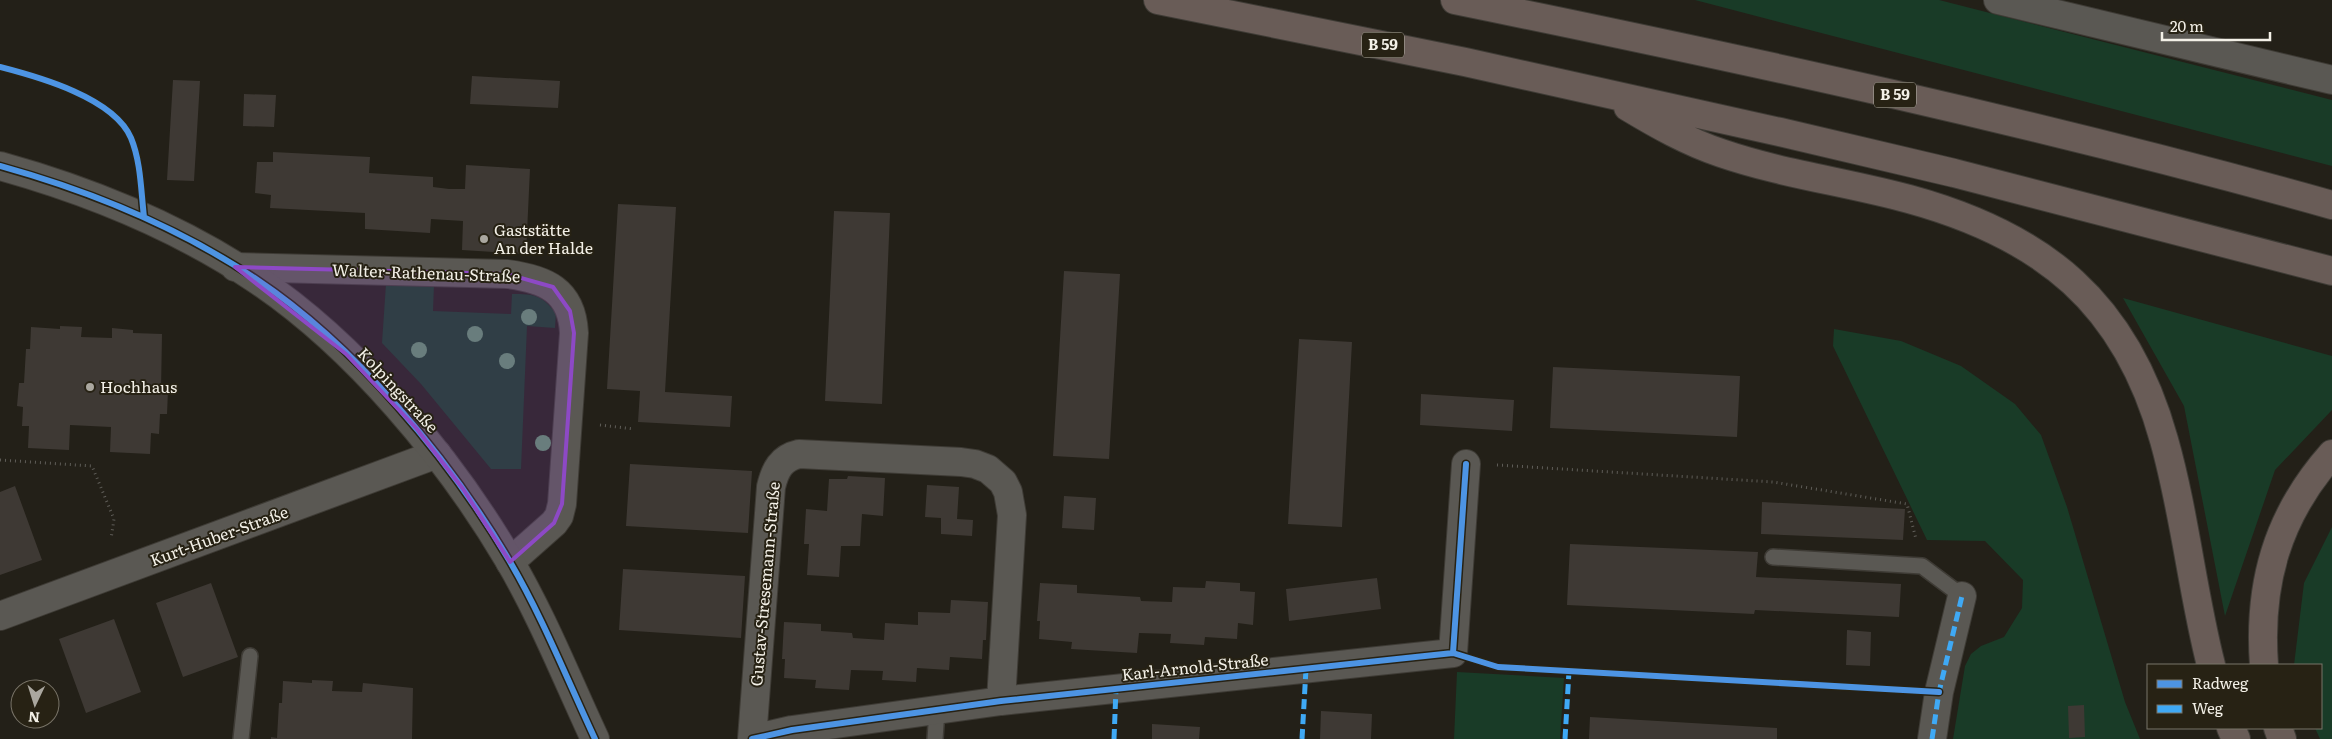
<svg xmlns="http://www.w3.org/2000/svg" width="2332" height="739" font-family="Literata,serif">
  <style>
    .green { fill: #193b27 }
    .building { fill: #3e3934 }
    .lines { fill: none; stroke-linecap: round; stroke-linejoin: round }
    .service-casing { stroke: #3e3b35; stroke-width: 18 }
    .minor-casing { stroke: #3e3b35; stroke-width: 30 }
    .tertiary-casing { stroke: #3e3b35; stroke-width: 30 }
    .motorway-casing { stroke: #3e3b35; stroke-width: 30 }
    .path { stroke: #5f5d58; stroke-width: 3; stroke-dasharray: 1 4; stroke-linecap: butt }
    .service { stroke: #5a5853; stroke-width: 15 }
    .minor { stroke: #5a5853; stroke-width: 28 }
    .tertiary { stroke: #5a5853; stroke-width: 28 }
    .motorway { stroke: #695c57; stroke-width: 28 }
    .quiet { stroke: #3fa9f5; stroke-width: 5; stroke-dasharray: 10 5; stroke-linecap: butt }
    .cycleway-casing { stroke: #272214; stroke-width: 9 }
    .cycleway { stroke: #4d94e3; stroke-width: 6 }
    .tree { fill: #618a6c }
    .marked { fill: #8d49c5; fill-opacity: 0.2; stroke: #8d49c5; stroke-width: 4; stroke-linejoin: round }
    .poi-dot { fill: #aaa79f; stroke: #272214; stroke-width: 2 }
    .labels { text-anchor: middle; stroke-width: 4; stroke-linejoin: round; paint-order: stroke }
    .shield { fill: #272214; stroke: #b6b2a8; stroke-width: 1 }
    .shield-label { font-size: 15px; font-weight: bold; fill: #f3f0e7 }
    .poi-label { font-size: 16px; fill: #f3f0e7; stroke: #272214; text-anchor: start }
    .street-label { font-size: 16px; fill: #f3f0e7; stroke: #272214 }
  </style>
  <rect width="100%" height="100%" fill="#232018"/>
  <path class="green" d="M1695,0h244l393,100v66z
    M386,284l48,1 -1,26 78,3 1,-20c23,0 29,1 44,19l-1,15 -28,-2 -6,143h-30l-70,-85 -39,-41z
    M2123,298l209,58v54l-57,60 -50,146 -41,-210z
    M1834,329l67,12 60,25 54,38 26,31 26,72 58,195 15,37h-187l12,-73 6,-12 10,-8 23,-9 18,-29 1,-28 -38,-39 -58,-1 -94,-194z
    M2332,527v212h-12l-5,-11h6v-63h-27l10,-82z
    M1457,672l107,6 -4,61h-106z"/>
  <path class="building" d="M472,76l88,5 -2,27 -88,-4z
    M173,80l27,1 -6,100 -27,-1z
    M244,94l32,1 -2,32 -31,-1z
    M273,152l97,5 -1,16 64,4v10l16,2h16l1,-24 64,4 -4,85 -64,-4 1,-29 -32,-2 -1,14 -65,-4v-16l-95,-5 1,-13 -16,-2 2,-31h16z
    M618,204l58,3 -11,185 67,4 -2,31 -92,-5 2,-31 -33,-2z
    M834,211l56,2 -8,191 -57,-3z
    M1064,271l56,3 -11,185 -56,-3z
    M60,326l22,1 -1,10 31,1v-10l21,2v3l29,1 -1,57h7l-1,23h-7l-1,20 -8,-1 -1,21 -40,-2 1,-25 -41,-2 -1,25 -41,-2 1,-22h-7l1,-19 -6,-1 2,-23h5l2,-34h4l1,-22 29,2z
    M1299,339l53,3 -10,185 -54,-3z
    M1553,367l187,9 -3,61 -187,-9z
    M1421,394l93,6 -2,31 -92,-6z
    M630,464l122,7 -4,62 -122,-7z
    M848,476l37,2 -2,38 -21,-2 -2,32h-19l-2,31 -32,-2 2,-31h-5l2,-35 21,2 2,-32h18z
    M927,485l32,2 -2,32 16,1 -1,16 -31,-2v-16l-16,-1z
    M15,486l27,74 -42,15v-83z
    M1064,496l32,2 -2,32 -32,-2z
    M1762,502l143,7 -2,31 -142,-6z
    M1570,544l188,8 -2,25 145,7 -2,33 -144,-7 -1,4 -187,-9z
    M623,569l122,7 -4,62 -122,-8z
    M1377,578l4,31 -92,12 -3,-32z
    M1206,581l34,2v8l15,1 -2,33 -15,-2 -1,16 -32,-2 -1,8 -34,-2 1,-9 -32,-1 -2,20 -66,-4 1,-7 -33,-3 1,-18h-3l3,-38 37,2v8l63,4 1,4 31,1 1,-15 32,1z
    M211,583l27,74 -55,20 -27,-74z
    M951,600l37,2 -2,38h-3l-1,19 -32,-2 -1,13 -32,-2 -1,14 -34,-2 1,-9 -32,-1 -2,20 -34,-2 1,-8 -32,-2 1,-19h-3l2,-37 37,2v7l31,2 1,5 31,2 1,-17 33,2v-13l32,1z
    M114,619l27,73 -55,21 -27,-74z
    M1847,630l24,2 -1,34 -24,-1z
    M312,680l21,1 -1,10 30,1 1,-9 50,5 -1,51h-141v-2l6,1 2,-35h3l1,-22 29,2z
    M2084,705l1,32 -16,1 -1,-32z
    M1321,711l51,3 -1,25h-51z
    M1590,717l187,11v11h-188z
    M1152,724l48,3 -1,12h-47z"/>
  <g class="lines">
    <g class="service-casing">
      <path id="service" d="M1773,557l149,9 40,30
        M241,739l9,-83
        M935,739l2,-29"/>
    </g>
    <g class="minor-casing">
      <path id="minor" d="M1998,0l334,80
        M235,267l272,7c38,5 65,16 67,59l-12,171 -3,12 -5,7 -44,39
        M0,616l437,-162
        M752,739l40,-9 209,-29 452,-48 13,-189
        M752,739l19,-252c4,-17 10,-29 28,-33l162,8 14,2 13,5 15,13 5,10 4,23 -11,186
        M1932,739l7,-47 23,-96"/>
    </g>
    <g class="tertiary-casing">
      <path id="tertiary" d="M0,166c90,25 178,61 256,113 99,66 193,179 253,281 33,56 58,119 86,179"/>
    </g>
    <g class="motorway-casing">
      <path id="motorway" d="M1158,0l307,62 315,70 174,41 378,98
        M1455,0c294,60 588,124 877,205
        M1628,107c30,18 60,35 93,46 61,21 126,29 188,46 135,37 217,104 255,241 21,74 28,151 47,225
        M2264,665c-6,-81 13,-149 68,-211
        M2231,728l5,11
        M2278,728l4,11"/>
    </g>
    <path class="path" d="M600,425l34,4
      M0,460l92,6 22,53 -3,20
      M1497,465l276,17 134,22 9,35"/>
    <use href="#service" class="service"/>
    <use href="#minor" class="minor"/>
    <use href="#tertiary" class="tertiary"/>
    <use href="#motorway" class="motorway"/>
    <path class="quiet" d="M1114,739l2,-50
      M1302,739l4,-70
      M1565,739l4,-68
      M1932,739l7,-47 23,-96"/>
    <g class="cycleway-casing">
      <path id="cycleway" d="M0,67c39,10 114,31 131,71 10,24 10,54 13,79
        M0,166c90,25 178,61 256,113 99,66 193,179 253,281 33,56 58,119 86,179
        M1453,653l45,14 441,25
        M752,739l40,-9 209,-29 452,-48 13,-189"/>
    </g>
    <use href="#cycleway" class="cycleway"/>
  </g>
  <g class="tree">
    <circle cx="529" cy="317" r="8"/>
    <circle cx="475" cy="334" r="8"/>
    <circle cx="419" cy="350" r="8"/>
    <circle cx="507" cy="361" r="8"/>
    <circle cx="543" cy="443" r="8"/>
  </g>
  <path class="marked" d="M235,267l272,7 46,13 17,24 4,22 -12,171 -8,19 -44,39 -47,-73 -47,-61 -70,-74z"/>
  <g class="poi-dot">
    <circle cx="484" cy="239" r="5"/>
    <circle cx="90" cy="387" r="5"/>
  </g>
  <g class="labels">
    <g class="shield">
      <rect x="1362" y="32.5" width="42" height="25" rx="4"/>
      <rect x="1874" y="82.5" width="42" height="25" rx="4"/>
    </g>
    <g class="shield-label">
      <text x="1383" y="50">B 59</text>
      <text x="1895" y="100">B 59</text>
    </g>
    <g class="poi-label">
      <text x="494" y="236">Gaststätte<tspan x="494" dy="18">An der Halde</tspan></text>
      <text x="100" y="393">Hochhaus</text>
    </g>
    <g class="street-label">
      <text transform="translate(426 273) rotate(2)" y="6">Walter-Rathenau-Straße</text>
      <text transform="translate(398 390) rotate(47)" y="6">Kolpingstraße</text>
      <text transform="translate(219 536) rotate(-20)" y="6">Kurt-Huber-Straße</text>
      <text transform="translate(765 584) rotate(-85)" y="6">Gustav-Stresemann-Straße</text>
      <text transform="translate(1195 667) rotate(-6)" y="6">Karl-Arnold-Straße</text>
    </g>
  </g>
  <rect x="2147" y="664" width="175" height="65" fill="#272214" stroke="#797468"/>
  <rect x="2157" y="680" width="25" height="8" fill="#4d94e3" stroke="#797468"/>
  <text x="2192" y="689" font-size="15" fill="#f3f0e7">Radweg</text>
  <rect x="2157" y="705" width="25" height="8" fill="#3fa9f5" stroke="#797468"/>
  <text x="2192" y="714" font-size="15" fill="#f3f0e7">Weg</text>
  <g transform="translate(35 704) rotate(184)"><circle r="24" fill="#272214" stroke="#797468"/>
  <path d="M0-4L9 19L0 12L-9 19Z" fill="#aaa79f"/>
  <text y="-8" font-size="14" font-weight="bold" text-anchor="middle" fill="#f3f0e7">N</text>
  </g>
  <path d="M2162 32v8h108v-8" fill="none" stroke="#f3f0e7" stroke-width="2.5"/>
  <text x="2170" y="32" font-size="15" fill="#f3f0e7" stroke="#272214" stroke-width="4" paint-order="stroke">20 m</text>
</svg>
